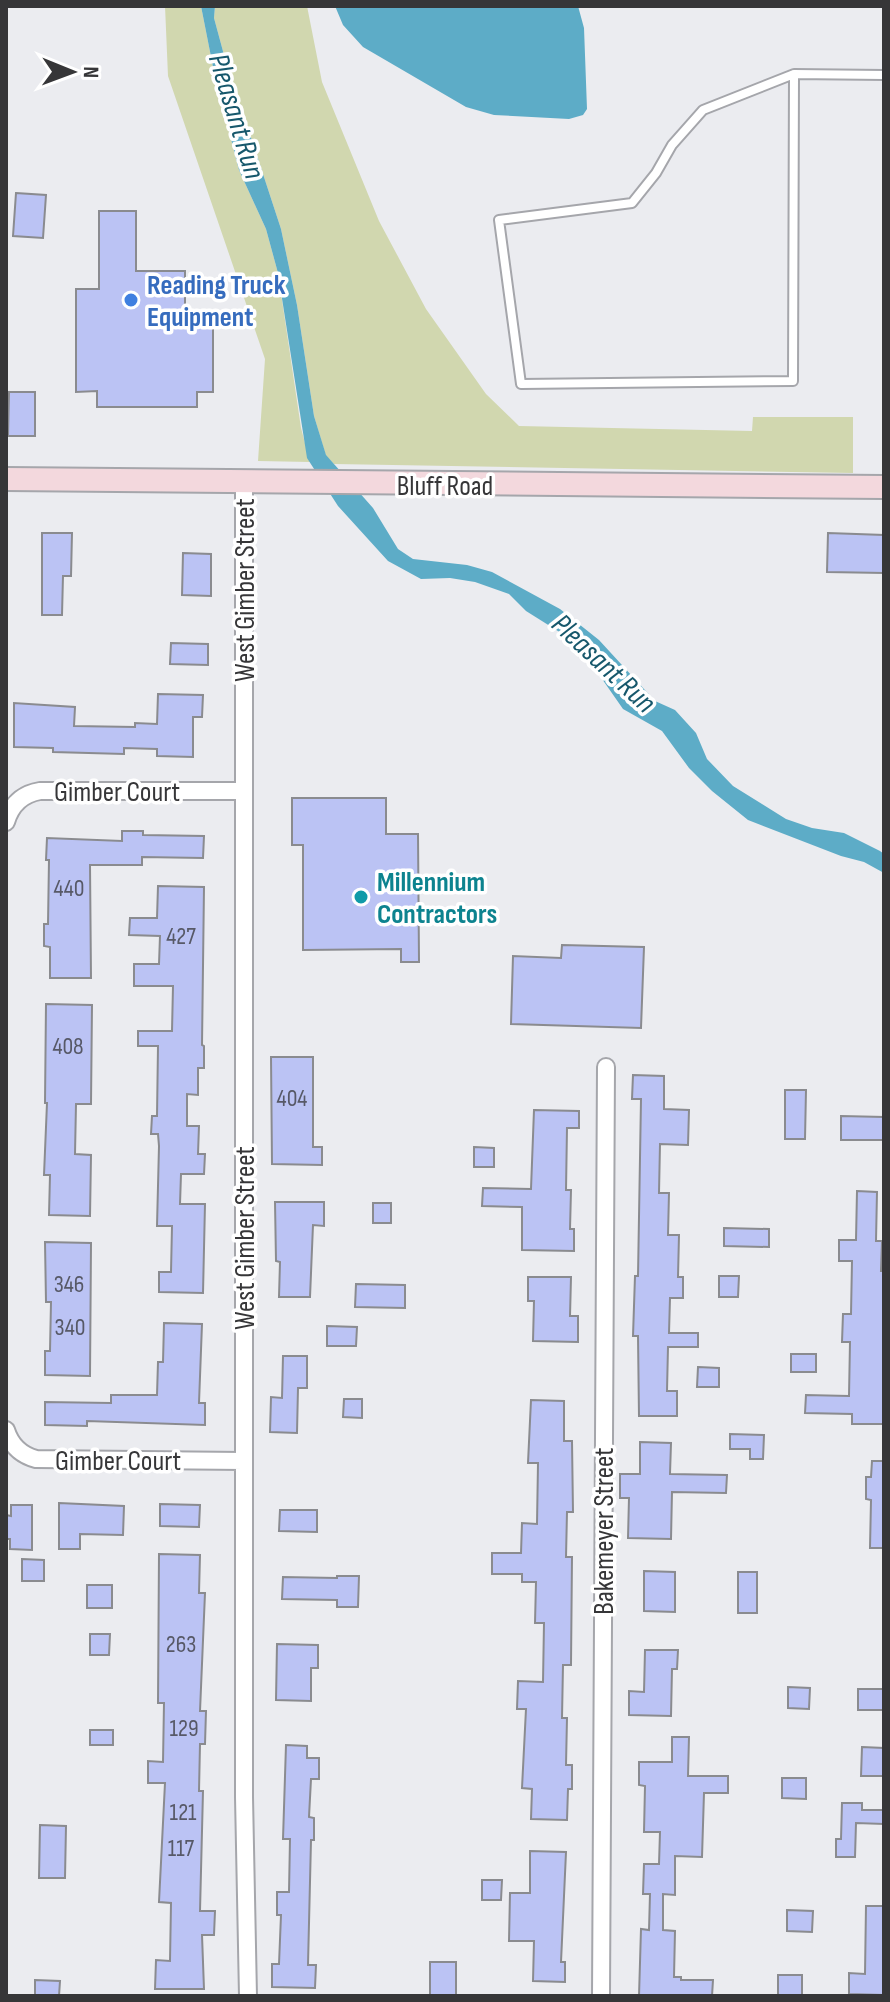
<svg xmlns="http://www.w3.org/2000/svg" width="890" height="2002" font-family="'Sofia Sans Condensed',sans-serif">
  <style>
    .green { fill: #d1d7af }
    .water { fill: #5dacc7 }
    .building { fill: #bbc3f4; stroke: #8a8b8f; stroke-width: 2 }
    .lines { fill: none; stroke-linecap: round; stroke-linejoin: round }
    .service-casing { stroke: #a5a6ab; stroke-width: 12 }
    .minor-casing { stroke: #a5a6ab; stroke-width: 20 }
    .secondary-casing { stroke: #a5a6ab; stroke-width: 26 }
    .service { stroke: #fff; stroke-width: 8 }
    .minor { stroke: #fff; stroke-width: 16 }
    .secondary { stroke: #f3d8dd; stroke-width: 22 }
    .shop-dot { fill: #3f7fe0; stroke: #fff; stroke-width: 3 }
    .culture-dot { fill: #0f9aa8; stroke: #fff; stroke-width: 3 }
    .labels { text-anchor: middle; stroke-width: 7; stroke-linejoin: round; paint-order: stroke }
    .number-label { font-size: 24px; fill: #575967 }
    .shop-label { font-size: 28px; font-weight: bold; fill: #366cbe; stroke: #fff; text-anchor: start }
    .street-label { font-size: 28px; fill: #363638; stroke: #fff }
    .culture-label { font-size: 28px; font-weight: bold; fill: #0d838f; stroke: #fff; text-anchor: start }
    .water-label { font-size: 30px; font-style: italic; fill: #17586c; stroke: #fff }
  </style>
  <rect width="100%" height="100%" fill="#ebecf0"/>
  <path class="green" d="M165,6h36l14,71 24,93 27,59 12,44 23,155 9,34 -52,-1 7,-102 -97,-283z
    M215,6h92l15,76 57,139 47,88 60,85 33,32 233,5 1,-14h100v56l-519,-9 -8,-8 -12,-40 -17,-111 -16,-76 -57,-174 -10,-37z"/>
  <path class="water" d="M201,6h14l-1,12 10,37 57,174 16,76 17,111 12,39 47,53 25,41 15,10 54,6 25,7 68,37 39,31 56,61 20,9 21,23 11,26 26,27 53,33 26,9 32,5 36,18 4,3v19l-20,-11 -23,-6 -93,-36 -36,-29 -23,-23 -27,-37 -39,-22 -46,-66 -51,-32 -17,-17 -34,-12 -25,-4 -29,1 -33,-18 -50,-55 -31,-48 -29,-185 -12,-44 -27,-59 -24,-93z
    M335,6h243l6,22 3,81 -4,6 -14,4 -75,-4 -28,-8 -103,-60 -20,-22z"/>
  <path class="building" d="M16,193l30,2 -3,43 -30,-2z
    M99,211h37v60h49v40h28v81h-16v15h-100v-16l-21,1v-103h23z
    M9,392h26v44h-27z
    M42,533h30l-1,43h-8l-1,39h-20z
    M828,533l56,2v38l-57,-1z
    M183,553l28,1v42l-29,-1z
    M171,643l37,1v21l-38,-1z
    M158,694l45,1 -1,22h-9v40l-36,-1v-7l-33,-1v6l-71,-2v-4l-39,-1v-44l61,4 -1,19 61,1v-4l22,1z
    M292,798h94v36h32l1,128h-18v-13l-98,1v-105h-11z
    M122,831h21v4l61,1 -1,22 -61,-1v8h-52l1,113h-41v-31l-6,-1v-22h4l1,-64h-3l1,-22 75,3z
    M158,886l46,1 -2,158 2,1v22h-6v27l-11,-1v32h12l-1,28h7l-1,20h-23l-1,30h25l-2,89 -44,-1v-20h12l1,-46h-15l2,-80 -1,-12h-7l1,-18h5l1,-70h-20v-15h34l1,-45h-39v-22h25l1,-28 -31,-1 1,-17h27z
    M562,945l82,2 -3,81 -130,-4 2,-68 48,2z
    M46,1004l46,1 -1,99h-15l-1,50 16,1 -1,61 -41,-1 1,-40h-6l3,-72h-2z
    M271,1057h42v90h9v18l-50,-1z
    M633,1075l31,1v33l25,1 -1,35 -28,-1 -1,49h10l-1,42h11l-1,42h5v21h-13l-1,35h29v14h-30l-1,44h10v25h-38l-1,-80h-5l2,-60h3l3,-177h-9z
    M785,1090h21l-1,49h-20z
    M534,1110l45,1v17h-12l-1,62h5l-1,39h4v22l-52,-1v-43l-40,-1 1,-18 48,1z
    M841,1116l43,1v23h-43z
    M474,1147l20,1v19h-20z
    M857,1191l20,1 -1,49h6l-1,30h3v153h-32v-10l-47,-1 1,-18 43,1 1,-54h-8l1,-28h8l1,-53h-13v-21h17z
    M275,1202h49v24l-11,-1 -3,72h-31l1,-35 -4,-1z
    M373,1203h18v20h-18z
    M724,1228l45,1v18l-45,-1z
    M45,1242l46,1 -1,133 -45,-1v-24h5l1,-49h-5z
    M719,1276h20l-1,21h-19z
    M528,1277h43l-1,39h8v26l-45,-1 1,-40h-6z
    M356,1284l49,1v23l-50,-1z
    M164,1323l38,1 -3,79h6v22l-118,-4v5l-42,-1v-23l66,1v-8h46l1,-33h5z
    M327,1326l30,1 -1,19h-29z
    M791,1354h25v18h-25z
    M283,1356h24v32h-9l-1,45 -27,-1 1,-35 11,1z
    M698,1367l21,1v19h-22z
    M344,1399h18v19l-19,-1z
    M531,1400l33,1v40h8l1,71h-6l-1,45h6l-1,108h-8l-1,53h5l-1,47h6v24h-4l-1,31 -36,-1 1,-30 -10,-1 4,-79h-9l1,-28 25,1 1,-59h-9l1,-41h-14v-8h-30v-21h29l1,-30 15,1 1,-61h-10z
    M730,1434l34,1 -1,24h-13v-10h-20z
    M640,1442l31,1 -1,31 57,1 -1,18 -54,-1 -1,47 -43,-1 1,-40h-9v-24h20z
    M872,1461h12v87h-14l1,-48 -5,-1v-22h5z
    M59,1503l65,3 -1,29 -43,-1v15h-21z
    M160,1504l40,1 -1,22 -39,-1z
    M11,1505h21v45l-22,-1v-10h-4v-24l5,1z
    M280,1510h37v22l-38,-1z
    M159,1554l41,1 -1,38h6l-5,118h6l-1,33h-5l-1,47h4l-3,120h15l-1,24h-12l2,54h-49l1,-29 14,1 1,-58 -12,-1 6,-119h-17v-22l15,1 1,-59h-6z
    M22,1559l22,1v21h-22z
    M644,1571l31,1v40l-31,-1z
    M738,1572h19v41h-19z
    M337,1576h22l-1,31h-21v-7l-55,-1 1,-22 54,1z
    M87,1585h25v23h-25z
    M90,1634h20l-1,21h-19z
    M277,1644l41,1v23h-7v33l-35,-1z
    M645,1650h33l-1,19h-5l-1,47 -42,-1v-24l15,1z
    M788,1687l22,1 -1,21 -21,-1z
    M858,1689h26v21h-26z
    M90,1730h23v15h-23z
    M672,1737h17l-1,39h40v17h-24l-2,64 -27,-1v39l-12,-1v36l12,1 -1,46h7v3h32l-1,16h-73l2,-67 8,1 1,-36h-7l1,-30h15l1,-32h-16l1,-46 -6,-1v-23h33z
    M286,1745l21,1v12h12v21h-8l-2,38 5,1v22h-3l-3,125h8l-1,23 -43,-1v-23h7l2,-49h-4v-23h12l1,-53h-7z
    M862,1747l22,1v28h-23z
    M782,1778h24v21l-24,-1z
    M842,1803h20v7h22v14l-28,-1 -1,34h-19v-18h5z
    M40,1825l26,1 -1,52h-26z
    M530,1851l36,1 -5,110h4v20l-32,-1 1,-40h-25l1,-48h20z
    M482,1880h20l-1,20h-19z
    M866,1906h18v89l-35,-1v-21l16,1z
    M787,1910l26,1 -1,21 -25,-1z
    M430,1962h26v34h-26z
    M778,1975h24v21h-24z
    M35,1980l25,1 -1,15h-24z"/>
  <g class="lines">
    <g class="service-casing">
      <path id="service" d="M794,74l-1,307 -272,3 -22,-164 133,-17 24,-30 16,-28 31,-35 91,-36 90,1"/>
    </g>
    <g class="minor-casing">
      <path id="minor" d="M244,481v1316l4,199
        M6,822c5,-17 16,-28 34,-31h203
        M6,1430c5,16 15,25 30,29l208,2
        M601,1996l5,-929"/>
    </g>
    <g class="secondary-casing">
      <path id="secondary" d="M6,479l878,8"/>
    </g>
    <use href="#service" class="service"/>
    <use href="#minor" class="minor"/>
    <use href="#secondary" class="secondary"/>
  </g>
  <circle class="shop-dot" cx="131" cy="300" r="8"/>
  <circle class="culture-dot" cx="361" cy="897" r="8"/>
  <g class="labels">
    <g class="number-label">
      <text x="69" y="896">440</text>
      <text x="181" y="944">427</text>
      <text x="68" y="1054">408</text>
      <text x="292" y="1106">404</text>
      <text x="69" y="1292">346</text>
      <text x="70" y="1335">340</text>
      <text x="181" y="1652">263</text>
      <text x="184" y="1736">129</text>
      <text x="183" y="1820">121</text>
      <text x="181" y="1856">117</text>
    </g>
    <g class="shop-label">
      <text x="147" y="294">Reading Truck<tspan x="147" dy="32">Equipment</tspan></text>
    </g>
    <g class="street-label">
      <text x="445" y="495">Bluff Road</text>
      <text transform="translate(244 590) rotate(-90)" y="10">West Gimber Street</text>
      <text x="117" y="801">Gimber Court</text>
      <text transform="translate(244 1238) rotate(-90)" y="10">West Gimber Street</text>
      <text x="118" y="1470">Gimber Court</text>
      <text transform="translate(603 1531) rotate(-90)" y="10">Bakemeyer Street</text>
    </g>
    <g class="culture-label">
      <text x="377" y="891">Millennium<tspan x="377" dy="32">Contractors</tspan></text>
    </g>
    <g class="water-label">
      <text transform="translate(237 116) rotate(73)" y="10">Pleasant Run</text>
      <text transform="translate(604 663) rotate(43)" y="10">Pleasant Run</text>
    </g>
  </g>
  <rect width="890" height="2002" fill="none" stroke="#363638" stroke-width="16"/>
  <g transform="translate(72 72) rotate(91)" stroke="#ffffff" stroke-width="6" paint-order="stroke">
  <path d="M0-6L14 30L0 20L-14 30Z" fill="#363638"/>
  <text y="-12" font-size="22" font-weight="bold" text-anchor="middle" fill="#363638">N</text>
  </g>
</svg>
